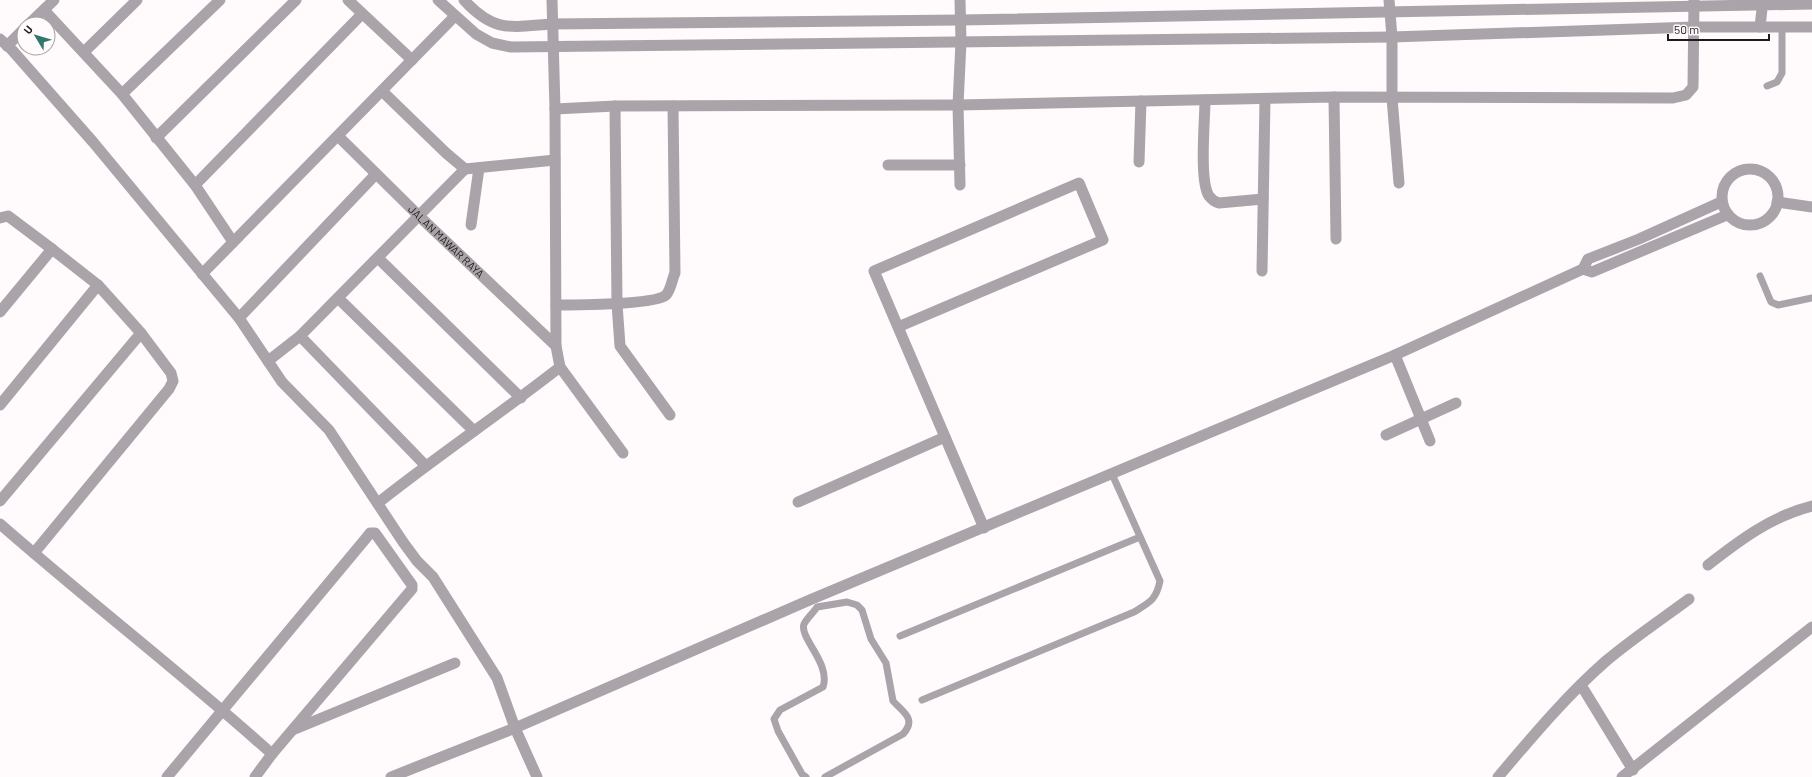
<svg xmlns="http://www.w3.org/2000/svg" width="1812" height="777" font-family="Barlow,sans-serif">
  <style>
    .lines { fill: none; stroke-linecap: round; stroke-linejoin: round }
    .service { stroke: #aaa3a9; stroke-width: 7 }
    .minor { stroke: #aaa3a9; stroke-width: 11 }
    .labels { text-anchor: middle; stroke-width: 4; stroke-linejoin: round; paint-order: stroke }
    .street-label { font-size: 11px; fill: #20191a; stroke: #fffafb }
  </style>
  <rect width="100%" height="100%" fill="#fffafb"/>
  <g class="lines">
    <path class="service" d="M1767,86l10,-4 5,-9v-46
      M1760,276l11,26 7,3 34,-7
      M900,636l240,-99
      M922,700l212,-88c16,-10 22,-12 26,-31l-48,-107
      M806,777l-4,-3 -24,-43 -4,-12 6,-9 43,-23c8,-24 -24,-49 -19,-63 3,-6 10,-12 13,-17l30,-5 10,3 5,5 9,29 15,24 7,38c10,11 24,18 10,33l-78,43"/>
    <g class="minor">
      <path d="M348,0l64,60"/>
      <path d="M438,0l38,34 16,9 19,4 881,-10 302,-10h118"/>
      <path d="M464,0c30,33 47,27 87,24l409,-4 852,-16"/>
      <path d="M552,0l3,109 1,237 4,21 63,86"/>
      <path d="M960,0l1,42 -3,63 2,80"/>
      <path d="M1389,0l3,37v61l7,85"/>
      <path d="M44,10l78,84 73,91 38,57"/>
      <path d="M29,24l25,-24"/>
      <path d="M1760,27l3,-27"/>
      <path d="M0,39l12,11 81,92 146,176 43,64 47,48 74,112 14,19 16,16 64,101 18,50 22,49"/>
      <path d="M7,46l17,-17"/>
      <path d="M84,52l53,-52"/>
      <path d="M382,91l64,62 19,16 90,-9"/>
      <path d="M122,94l98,-94"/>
      <path d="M1334,97l2,142"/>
      <path d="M1205,100c0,20 -6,81 4,96 3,4 6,6 10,7l44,-4"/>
      <path d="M615,106l2,198 3,42 50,69"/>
      <path d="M555,109l60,-3 343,-1 376,-8 339,1 13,-3 7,-8 1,-87"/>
      <path id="s1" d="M338,136l81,80 137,130"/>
      <path d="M156,138l140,-138"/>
      <path d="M1139,162l2,-61"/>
      <path d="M888,165h72"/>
      <circle cx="1750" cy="197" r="28"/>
      <path d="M195,185l167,-171"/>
      <path d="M1777,202l35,5"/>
      <path d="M0,218l8,-2 44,33 -52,63"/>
      <path d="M471,225l8,-57"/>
      <path d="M378,258l143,140"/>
      <path d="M1583,269l9,3 135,-57"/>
      <path d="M1262,271l3,-172"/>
      <path d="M202,274l253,-258"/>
      <path d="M338,298l136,133"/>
      <path d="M556,305c18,0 99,0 110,-10 5,-5 6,-16 9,-22l-2,-167"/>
      <path d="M239,318l137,-144"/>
      <path d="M898,327l205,-87 -24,-57 -205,88 110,257"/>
      <path d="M1395,355l35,86"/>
      <path d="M268,361l32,-25"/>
      <path d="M0,405l98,-120 -46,-36"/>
      <path d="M1386,435l70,-32"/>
      <path d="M425,465l-125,-129 165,-167"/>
      <path d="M0,501l141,-168 -43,-48"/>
      <path d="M798,502l147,-65"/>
      <path d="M378,503c59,-47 122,-89 182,-136"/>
      <path d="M0,524c89,78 184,151 272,230l-17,23"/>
      <path d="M34,553l135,-164 4,-8 -2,-8 -30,-40"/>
      <path d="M1708,565c32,-25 64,-49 104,-59"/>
      <path d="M1581,685l52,85"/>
      <path d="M295,729l160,-66"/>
      <path d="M167,777l200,-240 3,-4h5l37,52v4l-140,165"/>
      <path d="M391,777l124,-49 297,-129 583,-244 188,-86 5,-10 51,-20 82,-37"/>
      <path d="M1498,777c34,-40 68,-81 108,-116 26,-22 56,-42 83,-62"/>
      <path d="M1622,777l190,-150"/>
    </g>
  </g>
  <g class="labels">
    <g class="street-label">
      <text dy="4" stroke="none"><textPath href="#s1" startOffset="151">JALAN MAWAR RAYA</textPath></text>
    </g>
  </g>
  <g transform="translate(36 36) rotate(308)"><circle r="19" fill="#fffafb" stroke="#a6a0a1"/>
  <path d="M0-3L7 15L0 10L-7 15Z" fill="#33776b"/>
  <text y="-6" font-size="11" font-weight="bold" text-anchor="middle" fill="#20191a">U</text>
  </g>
  <path d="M1668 34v6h101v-6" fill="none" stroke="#20191a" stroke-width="2"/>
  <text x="1674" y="34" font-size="12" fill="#20191a" stroke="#fffafb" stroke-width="3" paint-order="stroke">50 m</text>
</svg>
